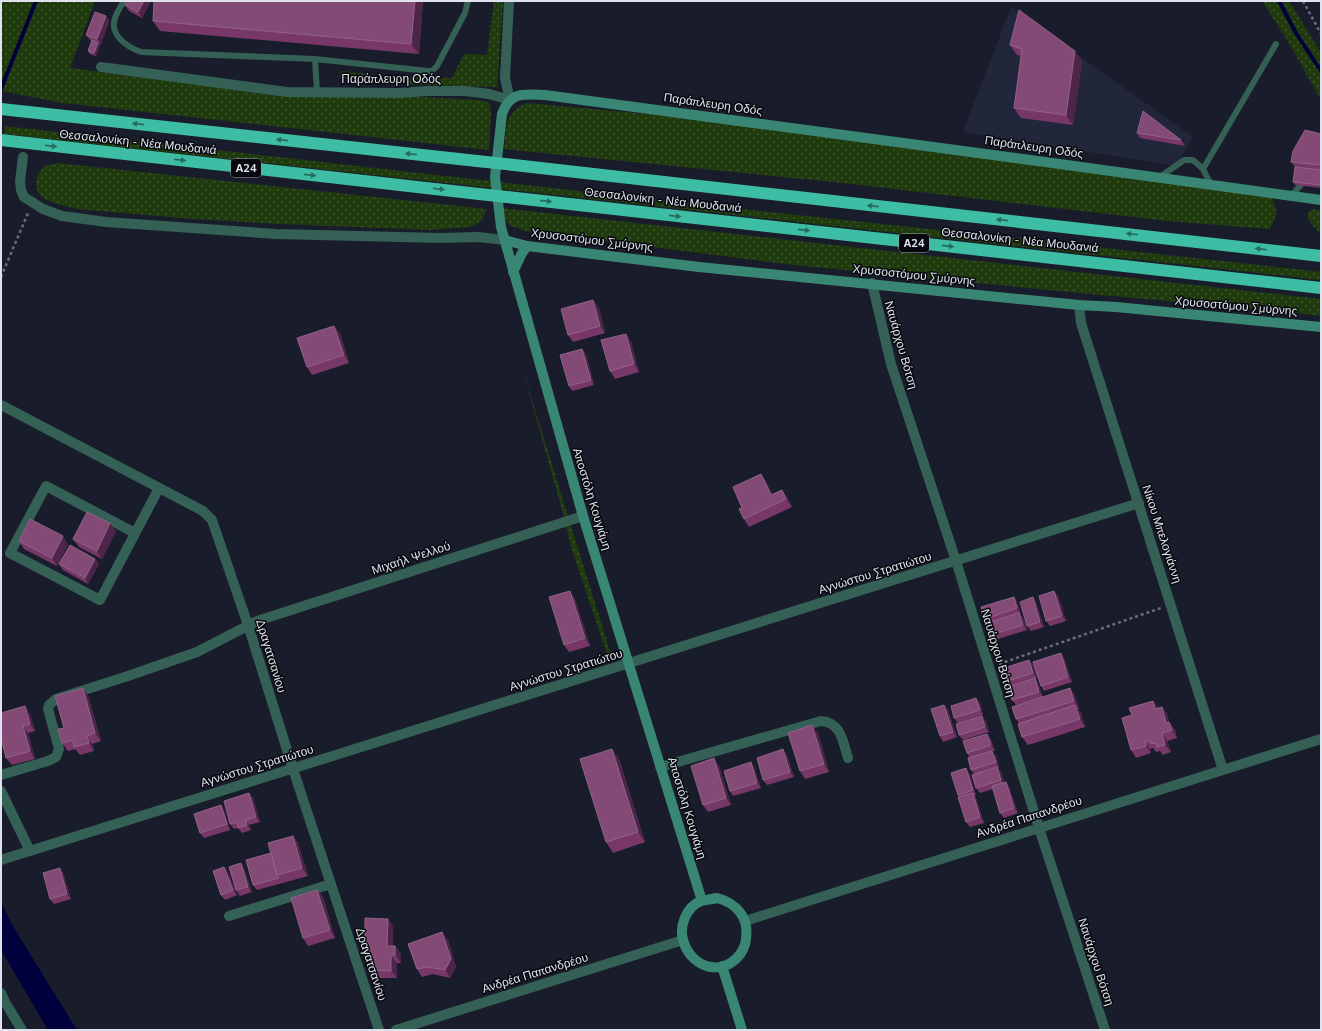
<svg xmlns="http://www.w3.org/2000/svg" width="1322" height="1031" font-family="'Nunito Sans',sans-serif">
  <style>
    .built { fill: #21263a }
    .grass { fill: url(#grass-dots) }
    .water { fill: #00003d }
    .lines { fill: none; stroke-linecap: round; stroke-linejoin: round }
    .stream { stroke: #00003d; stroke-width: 4 }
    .path { stroke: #6a6e7a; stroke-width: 2.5; stroke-dasharray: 3 3; stroke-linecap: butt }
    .lane { stroke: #346055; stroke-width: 6 }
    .street { stroke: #346055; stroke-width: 10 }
    .secondary { stroke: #3a8675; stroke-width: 10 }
    .highway { stroke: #3dbda3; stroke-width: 12 }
    .highway-bridge { stroke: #3dbda3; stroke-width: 12 }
    .wall { fill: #783867 }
    .shaded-wall { fill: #4d2549 }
    .building { fill: #834a75; stroke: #926288 }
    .oneway { fill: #246c60 }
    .labels { text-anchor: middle; stroke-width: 3; stroke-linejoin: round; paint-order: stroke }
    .shield { fill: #06080e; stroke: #9fa1aa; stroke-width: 1 }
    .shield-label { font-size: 11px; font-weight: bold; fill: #e0e3ed }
    .street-label { font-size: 12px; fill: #e0e3ed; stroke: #06080e }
  </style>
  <defs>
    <pattern id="grass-dots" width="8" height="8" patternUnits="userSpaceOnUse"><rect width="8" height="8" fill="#1f3b0e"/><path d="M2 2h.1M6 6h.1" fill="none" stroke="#3f5731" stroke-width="1.8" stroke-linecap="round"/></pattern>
  </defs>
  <rect width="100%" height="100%" fill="#191d2b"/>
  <path class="built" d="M1011,7l182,130 -17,29 -213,-34z"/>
  <path class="grass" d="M1,1h94l-25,67 211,27 88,3 49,-1 62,3 9,3 2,8 -2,39 -426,-47 -62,-12z
    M494,1h9l-6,86 -103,-3 -54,-6v-7l44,5 68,2 12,-24 23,1z
    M1262,1h27l32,52v47l-32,-57z
    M527,103l141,13 604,81 5,16 -7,16 -102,-8 -325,-38 -339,-34c3,-22 0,-37 23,-46z
    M5,126l707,80 274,29 335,37v8l-1317,-146z
    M58,163l429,46 -6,12 -11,6 -40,3 -149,-6 -88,-5 -116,-10c-11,-3 -22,-5 -32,-10 -12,-7 -11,-23 -1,-32 3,-3 10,-3 14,-4z
    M501,208l820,91v17l-22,-3 -198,-18 -307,-30 -268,-34 -17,-6z
    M1313,209l8,2v22c-6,-5 -21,-18 -8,-24z
    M522,368l90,290 -3,2 -38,-113 -8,-34z"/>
  <path class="water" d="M1,902l13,26 63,102h-29l-47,-80z"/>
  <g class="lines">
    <path class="stream" d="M1279,1l17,32 25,38
      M1,89l35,-88"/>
    <path class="path" d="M1303,1l18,33
      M1,277l27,-64
      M999,664l162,-56"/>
    <path class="lane" d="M124,1c-3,5 -7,11 -9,17 -6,17 12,29 26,34l174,7 113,12h4l5,-5 28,-53 3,-12
      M315,59l2,33
      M1203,169l73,-125
      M1160,177l24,-17h9l10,9 8,16
      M1291,196l15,-17 15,3"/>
    <path class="street" d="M101,67l186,25 112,1 28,-2h38l24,3 21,6 -5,-22 4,-77
      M23,157l-3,24 1,9 3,7 19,12 19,7 44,6 170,12 164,4 38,-1 27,3
      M872,283l19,81 65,197 83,267 66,202
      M1079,305l2,18 142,447
      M1,405l202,106 9,9 36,105 45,144 86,261
      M135,533l-89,-47 -36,67 90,47 59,-112
      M660,767l161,-46c20,1 22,21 27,37
      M1,775l47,-14 8,-4 3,-8 -11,-40 1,-4 7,-6 72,-23 69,-24 60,-31 326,-105
      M1,791l29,60
      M1,860l1138,-357
      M229,916l102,-32
      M745,921l576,-182
      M1,993l4,9 17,28
      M396,1030l287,-90"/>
    <path class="secondary" d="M505,240l22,6 172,21 380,38 37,2 205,20
      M513,272l9,-19 5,-7
      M717,898c19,5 32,19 29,40 0,5 -2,10 -5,15 -17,24 -48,16 -57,-10 -6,-16 2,-36 17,-42 5,-1 11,-2 16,-3z
      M702,901l-119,-385 -82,-289 -6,-50 7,-63c8,-23 22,-20 43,-19l500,67 276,38
      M722,966l20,64"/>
    <path class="highway" d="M1,109l476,52
      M1,140l478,54
      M514,165c269,32 538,59 807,91
      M507,197l814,91"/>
    <path class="highway-bridge" d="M477,161l37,4
      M479,194l28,3"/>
  </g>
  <path class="wall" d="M127,1h24l-9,17 -13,-7 -4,-6z
    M154,1h269l-4,53 -259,-23 -7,-10z
    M106,16l3,5 -8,23 -3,-1 2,2 -4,11 -6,-2 -2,-3 4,-10 -2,-1 -4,-5z
    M1010,45l72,16 -9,64 -52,-7 -7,-10 7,-52 -4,-1z
    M1137,133l44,7 4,6 -45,-8z
    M1321,134v54l-26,-3 -2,-3 2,-15 -4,-5z
    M593,300l6,8 6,25 -32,9 -5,-7z
    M340,333l9,30 -37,12 -5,-8z
    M626,334l5,8 8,30 -24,7 -5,-8z
    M582,349l4,5 8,31 -22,6 -3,-5z
    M766,481l6,13 10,-4 5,7 5,10 -43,20 -5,-8 -2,-11z
    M116,531l-14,28 -23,-12 -6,-8z
    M19,541l49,3 -11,22 -33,-17z
    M95,559l4,5 -11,20 -25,-14 -4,-6z
    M570,591l5,8 15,47 -21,6 -5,-7z
    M1054,591l4,5 8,25 -16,5 -4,-5z
    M1014,597l3,5 4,12h-1l3,4 4,12 -32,10 -4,-5 -3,-12 -3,-4z
    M1036,602l8,25 -13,4 -4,-5z
    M1064,658l8,24 -28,9 -3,-5z
    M1029,660l4,5 4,13h-2l3,5 5,14 -27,8 -4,-5v-14l-4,-5z
    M83,688l5,8 13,45 -9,3 2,7 -14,4 -5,-6 -7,2 -6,-8 2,-15z
    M1070,688l5,8 4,13h-1l3,4 4,14 -57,18 -6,-8 -3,-14 -3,-4z
    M1153,701l5,7 4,-1 5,7 2,8 6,8 2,8 -10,3 4,11 -8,3 -3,-4 -4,1 -3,-4 -3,1 1,4 -15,5 -5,-8 1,-35z
    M980,703l3,12 -25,8 -4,-5z
    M944,705l4,5 9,27 -14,5 -3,-6z
    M30,714l5,17 -7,2 7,26 -23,6 -6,-7 -5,-20z
    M982,716l4,5 3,11 -26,8 -4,-5z
    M818,733l11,39 -24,7 -5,-8z
    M987,734l4,5 4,12h-3l4,5 3,11 -1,1 3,4 3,11 2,-1 3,5 9,26 -14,5 -4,-5 -7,-24 -13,4 -4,-5 -2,-14 -3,-4 -1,-12 -3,-5z
    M787,755l7,22 -27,8 -4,-5z
    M619,759l26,83 -32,11 -7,-11z
    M719,766l12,39 -23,7 -5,-7z
    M754,767l7,21 -28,8 -3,-5z
    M969,773l7,22 -2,1 2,2 8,25 -14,4 -4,-5 -7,-25 -1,-2z
    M253,798l7,24 -11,3 2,5 -9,3 -4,-5 -4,1 -4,-5z
    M224,810l6,20 -26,8 -4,-5z
    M293,836l5,7 10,33 -51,14 -4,-5 18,-32z
    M244,868l8,24 -12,4 -4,-6z
    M228,872l9,23 -12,5 -4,-5z
    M63,873l8,26 -17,5 -4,-5z
    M317,890l6,7 12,41 -27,8 -5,-8z
    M393,926v20h2l6,8v9h-4v15h-19l-5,-8v-8l-3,-3 -5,-7z
    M448,940l8,27 -6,11 -17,-4 -11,3 -5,-8z"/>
  <path class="shaded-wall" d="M144,1h7l-9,17 -4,-6z
    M415,1h8l-4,53 -8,-10z
    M106,16l3,5 -8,23 -4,-5z
    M98,43l2,2 -4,11 -2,-3z
    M1075,51l7,10 -9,64 -7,-10z
    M593,300l6,8 6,25 -5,-7z
    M334,326l6,7 9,30 -5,-8z
    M626,334l5,8 8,30 -5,-8z
    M582,349l4,5 8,31 -3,-5z
    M761,474l5,7 10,21 -5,-7z
    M782,490l5,7 5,10 -6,-8z
    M110,523l6,8 -14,28 -5,-8z
    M63,536l5,8 -11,22 -5,-8z
    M95,559l4,5 -11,20 -3,-6z
    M570,591l5,8 15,47 -5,-8z
    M1054,591l4,5 8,25 -4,-5z
    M1014,597l3,5 4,12 -4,-6z
    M1033,597l3,5 8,25 -4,-5z
    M1019,613l4,5 4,12 -4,-5z
    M1061,653l3,5 8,24 -4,-5z
    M1029,660l4,5 4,13 -4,-5z
    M1035,678l3,5 5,14 -4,-5z
    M83,688l5,8 13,45 -6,-8z
    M1070,688l5,8 4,13 -5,-8z
    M976,698l4,5 3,12 -3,-5z
    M1153,701l6,8h-4z
    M944,705l4,5 9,27 -4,-5z
    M1075,705l6,8 4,14 -5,-8z
    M25,706l5,8 5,17 -5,-7z
    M1162,707l5,7 5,17 -6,-8z
    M982,716l4,5 3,11 -4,-5z
    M1169,722l6,8 2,8 -5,-8z
    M812,725l6,8 11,39 -5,-8z
    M23,726l5,7 7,26 -5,-8z
    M1162,733l5,8 4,11 -6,-7z
    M987,734l4,5 4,12 -4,-6z
    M87,736l5,8 2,7 -5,-8z
    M1145,742l5,7 1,4 -5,-7z
    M612,749l7,10 26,83 -7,-10z
    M783,749l4,6 7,22 -4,-5z
    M992,751l4,5 3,11 -3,-5z
    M714,758l5,8 12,39 -5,-7z
    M751,762l3,5 7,21 -4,-5z
    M997,767l4,5 4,13 -4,-5z
    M966,768l3,5 7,22 -3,-5z
    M1006,782l3,5 9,26 -4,-5z
    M249,793l4,5 7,24 -4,-5z
    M973,793l3,5 8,25 -4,-6z
    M221,805l3,5 6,20 -3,-6z
    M246,820l3,5 2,5 -4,-5z
    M293,836l5,7 10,33 -6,-8z
    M241,863l3,5 8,24 -4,-5z
    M224,867l4,5 9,23 -4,-5z
    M60,868l3,5 8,26 -4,-5z
    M317,890l6,7 12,41 -5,-8z
    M388,919l5,7v28l-6,-8z
    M442,932l6,8 8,27 -6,11 -5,-8z
    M395,946l6,8v9l-6,-8z
    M391,955l6,8v15l-6,-7z"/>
  <path class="building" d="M127,1h17l-6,11 -13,-7z
    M154,1h261l-4,43 -258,-23z
    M1019,10l56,41 -9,64 -52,-7 8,-59 -12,-4z
    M95,12l11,4 -9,23 -11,-4z
    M92,40l6,3 -4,10 -6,-2z
    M1143,111l38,29 -44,-7z
    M1305,130l16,4v31l-30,-3 2,-11z
    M1295,167l26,3v15l-28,-3z
    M593,300l7,26 -32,9 -7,-26z
    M334,326l10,29 -37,12 -10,-29z
    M626,334l8,30 -24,7 -9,-31z
    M582,349l9,31 -22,6 -9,-31z
    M761,474l10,21 11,-5 4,9 -42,20 -5,-10 3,-1 -9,-21z
    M87,512l23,11 -13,28 -24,-12z
    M30,519l33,17 -11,22 -33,-17z
    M70,545l25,14 -10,19 -26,-14z
    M570,591l15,47 -21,7 -15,-48z
    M1054,591l8,25 -16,5 -7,-25z
    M1014,597l3,11 -32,11 -4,-12z
    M1033,597l7,25 -13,4 -7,-24z
    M1019,613l4,12 -32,10 -4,-12z
    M1061,653l7,24 -27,9 -8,-24z
    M1029,660l4,13 -25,8 -4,-13z
    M1035,678l4,14 -27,8 -4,-13z
    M83,688l12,45 -8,3 2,7 -15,4 -1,-7 -11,3 -4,-14 6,-1 -9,-32z
    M1070,688l4,13 -58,18 -4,-12z
    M976,698l4,12 -26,8 -3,-12z
    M1153,701l2,8 7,-2 4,16 3,-1 3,8 -10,3 3,12 -8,2 -1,-4 -5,1 -1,-4 -5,2 1,4 -15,4 -9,-32 10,-3 -3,-7z
    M944,705l9,27 -13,4 -9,-27z
    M1075,705l5,14 -58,18 -4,-13z
    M25,706l5,18 -7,2 7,25 -24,7 -5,-20v-25z
    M982,716l3,11 -26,8 -3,-11z
    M812,725l12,39 -24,7 -12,-38z
    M987,734l4,11 -24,8 -4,-12z
    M612,749l26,83 -32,10 -26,-83z
    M783,749l7,23 -27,8 -6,-22z
    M992,751l4,11 -25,8 -3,-12z
    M714,758l12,40 -23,7 -12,-39z
    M751,762l6,21 -27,8 -6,-20z
    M997,767l4,13 -25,8 -4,-13z
    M966,768l7,22 -15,5 -7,-22z
    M1006,782l8,26 -14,5 -8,-27z
    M249,793l7,24 -10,3 1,5 -9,3 -1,-6 -7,2 -6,-23z
    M973,793l7,24 -14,5 -8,-25z
    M221,805l6,19 -27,9 -6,-19z
    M293,836l9,32 -25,7 -9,-32z
    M271,853l6,22 2,3 -26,7 -7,-25z
    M241,863l7,24 -12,3 -7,-23z
    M224,867l9,23 -12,5 -8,-24z
    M60,868l7,26 -17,5 -7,-26z
    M317,890l13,40 -27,8 -12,-40z
    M365,918l23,1 -1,27h8v9h-4v16l-18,-1v-11l-8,-7z
    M442,932l9,27 -6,11 -17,-3 -11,2 -9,-25z"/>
  <defs><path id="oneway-solid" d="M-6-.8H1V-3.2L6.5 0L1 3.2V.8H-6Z"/></defs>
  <g class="oneway">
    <use href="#oneway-solid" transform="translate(138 124) rotate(-174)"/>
    <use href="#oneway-solid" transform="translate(282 140) rotate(-174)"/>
    <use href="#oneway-solid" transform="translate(51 146) rotate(6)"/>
    <use href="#oneway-solid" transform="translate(411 154) rotate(-174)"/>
    <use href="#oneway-solid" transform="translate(180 160) rotate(6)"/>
    <use href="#oneway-solid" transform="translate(310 175) rotate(6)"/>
    <use href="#oneway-solid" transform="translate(439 189) rotate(6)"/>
    <use href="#oneway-solid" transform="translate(546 201) rotate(6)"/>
    <use href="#oneway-solid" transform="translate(873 206) rotate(-174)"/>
    <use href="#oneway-solid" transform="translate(675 216) rotate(6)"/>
    <use href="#oneway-solid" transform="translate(1002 220) rotate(-174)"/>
    <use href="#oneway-solid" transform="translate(804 230) rotate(6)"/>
    <use href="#oneway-solid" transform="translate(1132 234) rotate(-173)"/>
    <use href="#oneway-solid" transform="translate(948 246) rotate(6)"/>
    <use href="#oneway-solid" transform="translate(1261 249) rotate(-173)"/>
  </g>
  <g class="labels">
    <g class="shield">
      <rect x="231" y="159" width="30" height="18" rx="3"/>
      <rect x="899" y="234" width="30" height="18" rx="3"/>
    </g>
    <g class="shield-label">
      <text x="246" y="172">Α24</text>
      <text x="914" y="247">Α24</text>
    </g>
    <g class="street-label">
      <text x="391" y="83">Παράπλευρη Οδός</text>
      <text transform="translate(713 104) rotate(8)" y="4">Παράπλευρη Οδός</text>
      <text transform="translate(138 142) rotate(6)" y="4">Θεσσαλονίκη - Νέα Μουδανιά</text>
      <text transform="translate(1034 147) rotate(8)" y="4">Παράπλευρη Οδός</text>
      <text transform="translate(663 200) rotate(6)" y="4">Θεσσαλονίκη - Νέα Μουδανιά</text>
      <text transform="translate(592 240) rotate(7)" y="4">Χρυσοστόμου Σμύρνης</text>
      <text transform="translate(1020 240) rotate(6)" y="4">Θεσσαλονίκη - Νέα Μουδανιά</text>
      <text transform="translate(914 275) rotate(6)" y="4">Χρυσοστόμου Σμύρνης</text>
      <text transform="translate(1236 306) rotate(5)" y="4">Χρυσοστόμου Σμύρνης</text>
      <text transform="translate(901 345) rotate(74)" y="4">Ναυάρχου Βότση</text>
      <text transform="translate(592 499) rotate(73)" y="4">Αποστόλη Κουγιάμη</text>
      <text transform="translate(1162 534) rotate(72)" y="4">Νίκου Μπελογιάννη</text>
      <text transform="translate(411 558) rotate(-18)" y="4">Μιχαήλ Ψελλού</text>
      <text transform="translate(875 573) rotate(-17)" y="4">Αγνώστου Στρατιώτου</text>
      <text transform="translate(998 653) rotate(73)" y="4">Ναυάρχου Βότση</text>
      <text transform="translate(271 656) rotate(73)" y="4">Δραγατσανίου</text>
      <text transform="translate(566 670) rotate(-17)" y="4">Αγνώστου Στρατιώτου</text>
      <text transform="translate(257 766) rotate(-17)" y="4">Αγνώστου Στρατιώτου</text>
      <text transform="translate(687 808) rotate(73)" y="4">Αποστόλη Κουγιάμη</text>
      <text transform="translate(1029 817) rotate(-18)" y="4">Ανδρέα Παπανδρέου</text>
      <text transform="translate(1096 962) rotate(72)" y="4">Ναυάρχου Βότση</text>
      <text transform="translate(371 964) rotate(72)" y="4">Δραγατσανίου</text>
      <text transform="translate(535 973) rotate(-17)" y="4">Ανδρέα Παπανδρέου</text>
    </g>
  </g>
  <rect width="1322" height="1031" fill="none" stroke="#e0e3ed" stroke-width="4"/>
</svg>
